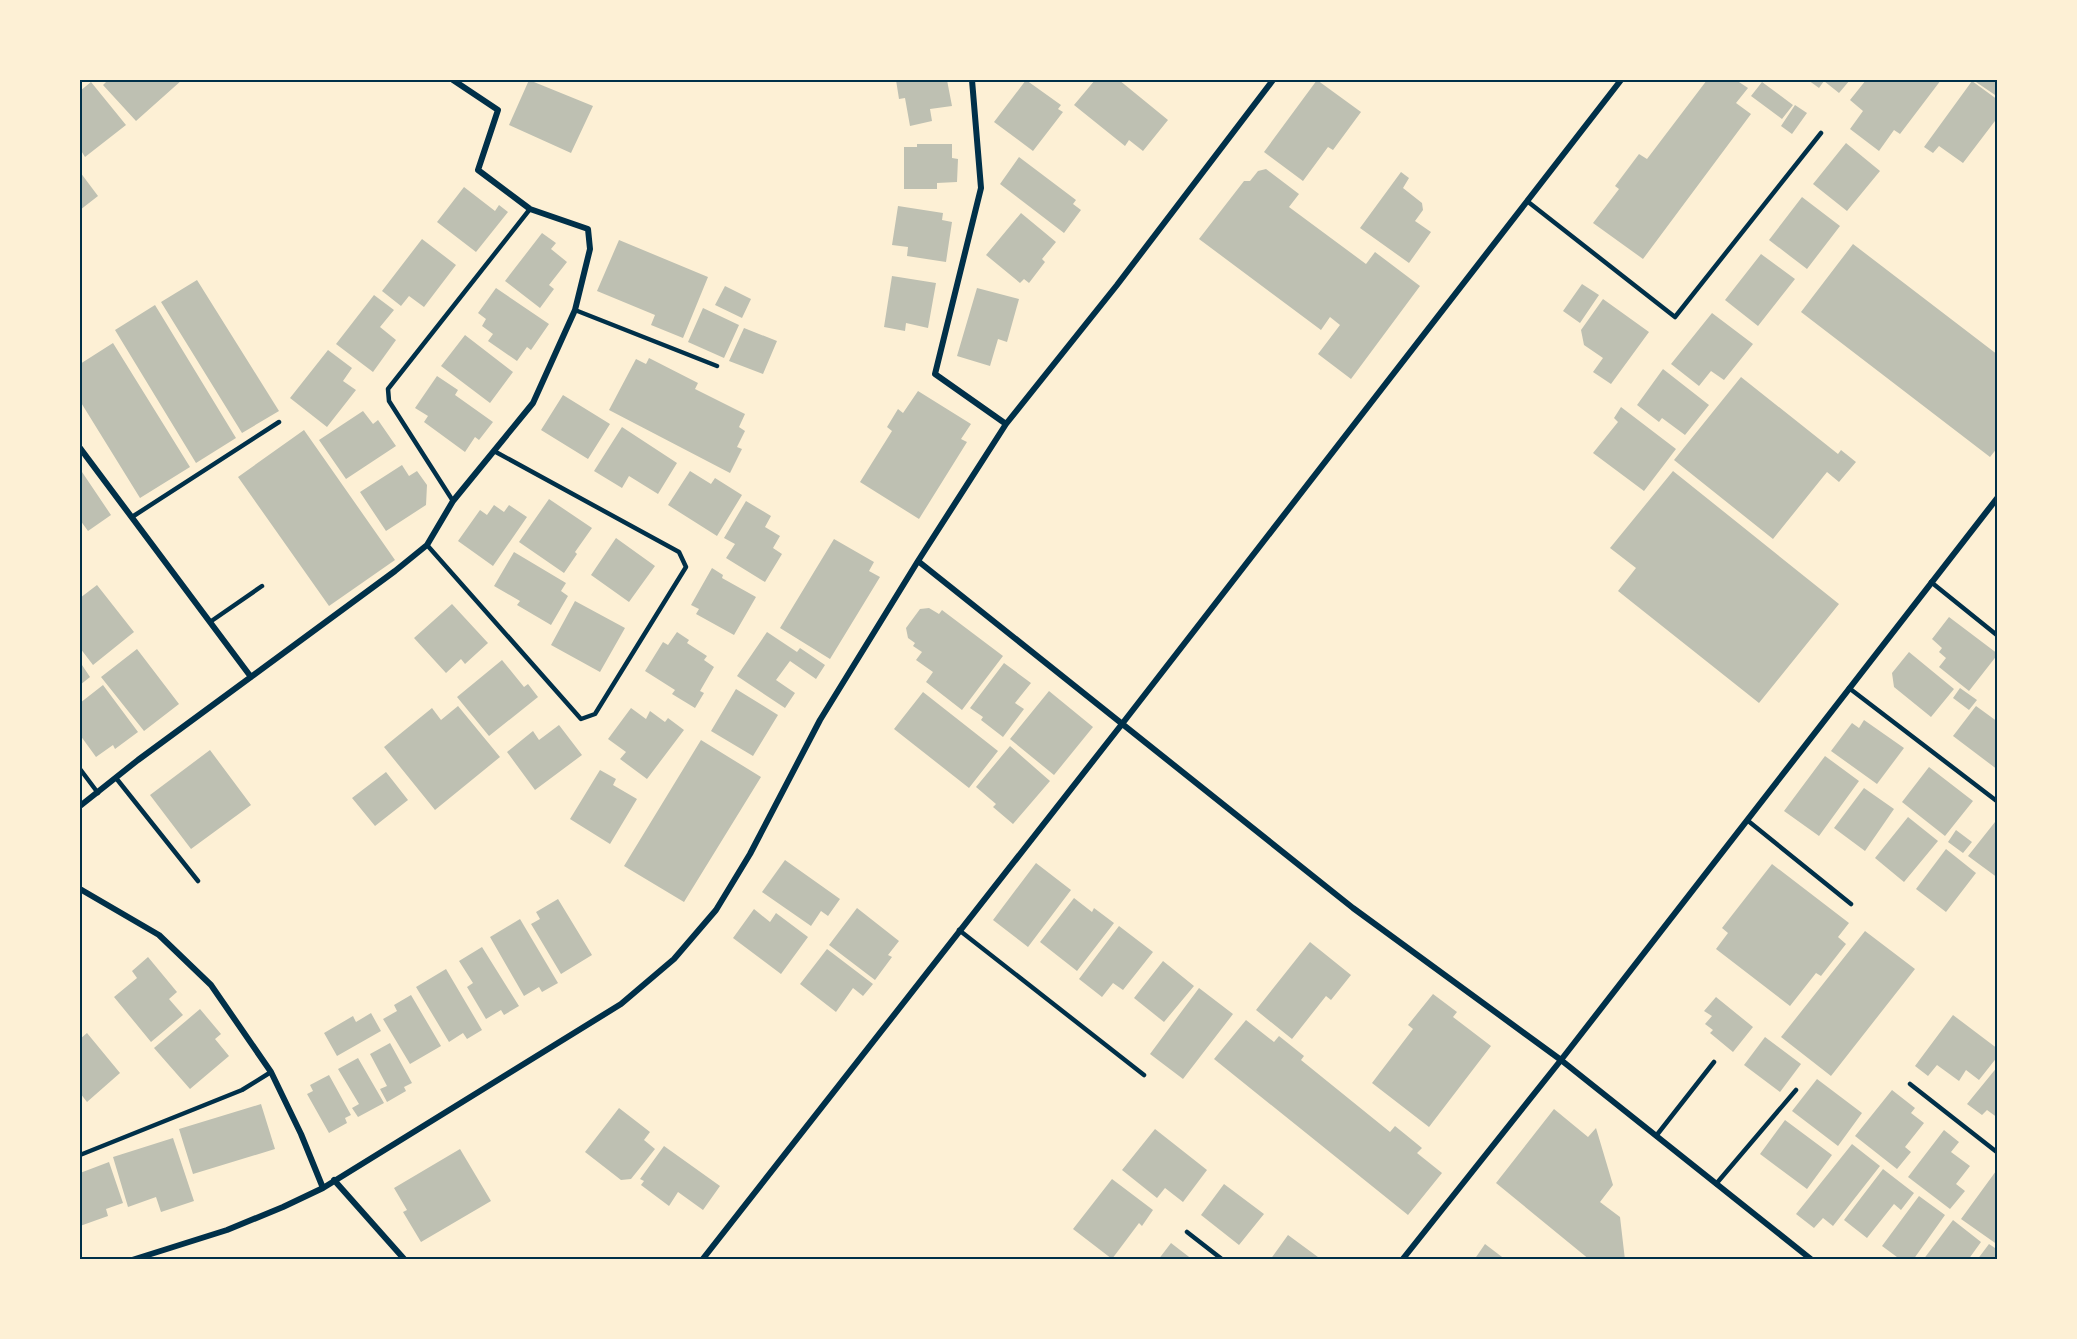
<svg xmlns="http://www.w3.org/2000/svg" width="2077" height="1339" font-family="'Work Sans',sans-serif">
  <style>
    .building { fill: #bec0b2 }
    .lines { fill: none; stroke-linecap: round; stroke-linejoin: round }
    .service { stroke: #003049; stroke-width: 4.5 }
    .minor { stroke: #003049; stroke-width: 6 }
    .neatline { fill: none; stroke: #003049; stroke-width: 2 }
  </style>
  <rect width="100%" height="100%" fill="#fdf0d5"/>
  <path class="building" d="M108,80h74l-46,41 -33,-36z
    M529,80l64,26 -22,47 -62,-28z
    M896,80h51l5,26 -22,3 2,12 -22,5 -5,-28 -6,1z
    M1026,80l35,25 -3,4 5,3 -30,39 -39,-29z
    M1095,80h24l49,40 -25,31 -14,-11 -4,6 -51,-41z
    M1317,80l44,32 -28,38 -5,-3 -25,34 -39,-29z
    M1707,80h29l12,8 -12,15 15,11 -108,145 -50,-36 26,-34 -4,-3 24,-32 8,5z
    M1808,80h42l-11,13 -15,-12 -5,7z
    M1866,80h75l-41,54 -6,-4 -15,21 -29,-22 13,-18 -13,-11z
    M1973,80h25v17z
    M1972,81l26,19v17l-35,46 -24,-17 -6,7 -9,-6z
    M91,82l35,43 -41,32 -5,-8v-58z
    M1762,82l31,23 -11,14 -31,-23z
    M1795,105l12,8 -15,21 -11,-8z
    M1846,143l34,28 -33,40 -34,-27z
    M917,144h35v14l6,1 -1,23 -20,1v6h-33v-42h13z
    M1019,157l57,43 -3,4 8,6 -17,23 -64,-49z
    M1266,169l33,25 -10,13 77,57 9,-12 45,34 -69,93 -33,-25 22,-29 -10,-8 -9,13 -122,-91 45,-58h6l8,-10z
    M80,172l18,24 -18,14z
    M1401,172l8,6 -6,10 19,15 1,7 -8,11 16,11 -22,31 -49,-35z
    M464,187l31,24 4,-6 9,7 -32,40 -39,-30z
    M1802,197l38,29 -33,43 -38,-29z
    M898,206l45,7 -1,7 10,2 -6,40 -39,-6 1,-9 -16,-2z
    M1021,213l35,29 -14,17 3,3 -16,21 -5,-4 -4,4 -34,-28z
    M542,233l14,10 -5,6 16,13 -18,23 5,4 -14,19 -35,-27z
    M422,239l34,26 -32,42 -15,-11 -8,10 -19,-15z
    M619,240l89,37 -25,61 -32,-13 4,-10 -58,-24z
    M1853,244l145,111v92l-8,10 -189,-145z
    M1761,254l34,25 -37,47 -33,-26z
    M892,276l44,7 -8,45 -22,-5 -1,8 -21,-4z
    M197,280l82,131 -37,22 -81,-131z
    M1582,284l17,11 -19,28 -17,-12z
    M725,286l26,13 -9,19 -27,-13z
    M496,288l53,36 -18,26 -4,-3 -10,14 -29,-20 5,-7 -11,-8 4,-7 -8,-6z
    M977,288l42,11 -12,43 -9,-3 -8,27 -33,-10z
    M374,295l20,15 -14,17 16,13 -23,32 -37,-28z
    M1603,299l46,33 -38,52 -18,-12 10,-14 -19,-13 -3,-15z
    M155,305l81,133 -40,25 -81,-133z
    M703,308l36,17 -15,33 -36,-16z
    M1712,313l41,31 -29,36 -13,-9 -12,15 -28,-22z
    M744,328l33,13 -14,33 -34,-13z
    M465,335l48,37 -23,31 -49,-37z
    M113,343l77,124 -50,31 -60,-97v-37z
    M328,350l24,18 -9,13 13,9 -29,37 -37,-29z
    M649,358l49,25 -3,6 50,25 -6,13 6,4 -8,16 5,2 -12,24 -121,-63 27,-51 10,5z
    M1663,369l46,36 -24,30 -23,-17 -3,4 -22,-17z
    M437,376l21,14 -3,5 38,27 -14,18 -4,-3 -10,15 -41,-30 4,-6 -13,-8z
    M1741,377l97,77 3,-4 15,12 -17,20 -12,-10 -54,67 -99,-79z
    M918,391l53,33 -10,15 6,3 -48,77 -59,-37 32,-51 -5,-4 11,-18 5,4z
    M563,395l47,29 -22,35 -47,-29z
    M1621,407l55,42 -32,42 -51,-38 25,-31 -4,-4z
    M363,411l10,13 5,-4 18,26 -50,33 -27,-39z
    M622,427l55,36 -19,31 -29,-18 -7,12 -28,-17z
    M304,430l91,130 -66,46 -91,-129z
    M402,465l7,11 8,-5 10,14 -1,20 -40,26 -26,-39z
    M80,469l31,46 -23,16 -8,-11z
    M690,471l21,13 4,-6 27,17 -25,41 -49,-31z
    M1673,471l166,133 -80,99 -141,-112 18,-23 -26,-20z
    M549,499l43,29 -17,24 2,2 -13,19 -45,-31z
    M746,501l25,15 -6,11 15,9 -7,12 9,6 -17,28 -39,-24 9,-14 -11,-6z
    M494,505l10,7 5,-7 18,12 -34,49 -35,-25 22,-31 7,5z
    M616,538l39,28 -26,36 -38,-27z
    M834,539l40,23 -5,9 11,6 -50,82 -50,-31z
    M514,552l52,31 -5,8 7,5 -17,29 -34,-20 3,-4 -26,-15z
    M712,568l11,7 -1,3 34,19 -22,38 -38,-21 3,-5 -8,-4z
    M97,585l37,47 -41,33 -13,-17v-50z
    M575,601l50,27 -25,44 -49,-27z
    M452,604l36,39 -23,21 -4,-5 -15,14 -32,-35z
    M929,608l10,6 3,-4 61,46 -41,54 -36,-28 7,-10 -17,-12 6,-8 -9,-6 2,-3 -7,-5 -2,-10 14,-19z
    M1949,617l49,37 -29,37 -30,-24 7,-9 -7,-6 3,-4 -10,-9z
    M677,632l12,8 -2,3 20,13 -3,4 10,7 -14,24 4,2 -9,15 -23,-14 3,-4 -30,-19 18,-29 5,3z
    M767,632l30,20 3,-4 25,17 -9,14 -26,-18 -14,19 19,13 -10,15 -48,-32z
    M137,649l42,55 -35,27 -43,-54z
    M1909,652l45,37 -23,28 -37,-30 -2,-14z
    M502,660l22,27 4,-3 10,13 -49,39 -32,-39z
    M80,662l10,15 -10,8z
    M1004,663l27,20 -16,20 9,6 -21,28 -22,-17 2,-3 -13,-9z
    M103,685l35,47 -23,17 -2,-4 -17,12 -16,-22v-32z
    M1960,688l17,12 -8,10 -16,-12z
    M736,689l42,26 -25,41 -42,-25z
    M1049,691l44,36 -39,48 -44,-36z
    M923,692l75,59 -29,37 -75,-59z
    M458,706l42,51 -65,53 -51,-63 48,-39 9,12z
    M1976,706l22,16v48l-45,-34z
    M631,708l15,11 4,-8 15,11 3,-4 16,12 -37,49 -27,-20 6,-7 -18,-13z
    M1864,720l40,28 -27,36 -46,-33 21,-28 7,5z
    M559,725l23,30 -47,35 -28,-38 26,-21 6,9z
    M701,740l60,37 -77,125 -60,-36z
    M1010,746l40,35 -37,43 -20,-17 3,-3 -20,-17z
    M210,750l41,55 -60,44 -41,-54z
    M1825,756l34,25 -40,55 -35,-25z
    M1929,767l44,34 -28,35 -43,-34z
    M600,770l16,9 -3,6 24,14 -27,45 -40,-25z
    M386,772l22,28 -33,26 -23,-28z
    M1864,788l30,21 -29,42 -31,-23z
    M1908,817l30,24 -34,41 -29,-24z
    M1995,822l3,2v54l-30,-22z
    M1956,830l16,12 -9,11 -15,-11z
    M1946,849l30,24 -30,39 -30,-23z
    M785,860l55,39 -12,17 -7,-5 -10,15 -49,-34z
    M1036,863l35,27 -43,57 -35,-27z
    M1772,864l77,59 -11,14 8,7 -25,32 -5,-3 -26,33 -74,-57 12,-16 -6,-5z
    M1074,898l18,14 2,-4 20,15 -37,48 -37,-29z
    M558,899l34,56 -31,19 -30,-50 9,-5 -4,-7z
    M857,908l42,33 -11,14 4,2 -17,23 -46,-35z
    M754,909l16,13 6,-9 32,24 -27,37 -48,-36z
    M520,919l38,64 -16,9 -3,-5 -15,9 -34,-59z
    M1119,926l34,26 -30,38 -10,-7 -11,14 -23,-18z
    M1865,931l50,38 -84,107 -50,-39z
    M1310,942l41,33 -20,25 -5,-4 -34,43 -36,-29z
    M482,947l37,59 -15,9 -3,-5 -15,9 -19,-32 6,-4 -14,-22z
    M827,949l46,35 -10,12 -10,-8 -17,24 -36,-28z
    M148,957l29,35 -8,7 14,16 -32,27 -37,-45 23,-19 -5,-7z
    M1163,961l31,25 -30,36 -30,-24z
    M446,969l36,61 -15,9 -4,-6 -14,9 -33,-55z
    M1199,988l34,26 -50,65 -33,-25z
    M1433,994l24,18 -4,5 38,29 -62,81 -57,-44 41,-54 -5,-4z
    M411,995l30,51 -31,18 -27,-45 14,-8 -3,-6z
    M1716,997l37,30 -20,25 -23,-19 3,-3 -8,-6 7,-8 -8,-5z
    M200,1009l21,25 -6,5 14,17 -39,33 -36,-41z
    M371,1013l10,18 -44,25 -13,-23 29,-17 3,6z
    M1953,1015l45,34v7l-19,24 -13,-10 -7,11 -22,-16 -9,11 -13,-10z
    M1246,1020l28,22 5,-6 25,20 -3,4 89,72 5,-6 27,22 -5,5 25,20 -34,42 -194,-156z
    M87,1033l33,40 -33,29 -7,-9v-54z
    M1765,1037l36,27 -21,28 -36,-27z
    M390,1043l22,40 -8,4 2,4 -19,11 -7,-13 7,-3 -17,-32z
    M358,1058l26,45 -26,14 -6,-9 7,-4 -21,-35z
    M1998,1066v52l-11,-8 -5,5 -15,-11z
    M329,1075l22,40 -6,3 2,5 -18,10 -22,-39 6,-3 -3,-6z
    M1817,1079l45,34 -24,33 -46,-35z
    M1892,1090l23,18 -4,5 13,10 -19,24 6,5 -14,17 -42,-33z
    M261,1104l14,45 -82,25 -14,-45z
    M619,1108l31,24 -6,8 11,9 -24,30 -10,1 -36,-28z
    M1554,1109l34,28 8,-9 17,57 -13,17 20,15 5,43h-35l-94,-77z
    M1785,1120l47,35 -25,34 -47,-35z
    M1155,1129l52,41 -24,32 -18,-14 -8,10 -35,-28z
    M1944,1130l15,12 -8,10 19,14 -14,18 9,7 -15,18 -42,-32z
    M173,1138l21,63 -33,11 -5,-15 -28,10 -15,-50z
    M1852,1144l28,22 -47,60 -10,-8 -9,10 -18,-14z
    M664,1146l56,40 -17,24 -25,-18 -9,14 -28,-21 3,-4 -4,-2z
    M460,1149l31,52 -70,41 -18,-30 4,-2 -13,-22z
    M109,1162l14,41 -17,6 2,7 -28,10v-53z
    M1883,1169l31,24 -13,17 -7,-6 -27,34 -23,-18z
    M1996,1171l2,1v73l-37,-26z
    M1112,1179l41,31 -11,16 -3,-3 -27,36 -39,-30z
    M1224,1184l40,30 -25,31 -38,-30z
    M1919,1196l26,19 -32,45h-12l-19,-14z
    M1953,1220l28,22 -13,18h-45z
    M1288,1235l34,25h-52z
    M1171,1243l22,17h-35z
    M1485,1244l21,16h-32z
    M1989,1244l9,6v10h-21z"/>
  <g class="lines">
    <path class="service" d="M1527,201l148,116 146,-184
      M575,310l142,56
      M453,501l-64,-100 -1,-12 142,-180
      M132,517l147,-95
      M427,545l154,174 14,-5 91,-147 -7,-15 -185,-101
      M1931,582l67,54
      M210,622l52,-36
      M1849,688l149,114
      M80,769l18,24
      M116,778l82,103
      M1747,820l104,84
      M959,930l185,145
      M1910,1084l88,69
      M1656,1136l58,-74
      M80,1155l162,-65 29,-18
      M1716,1184l80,-94
      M1187,1232l36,28"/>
    <path class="minor" d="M972,80l9,108 -46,186 71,50
      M80,448l171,229
      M918,561l435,347 208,152 251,200
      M80,806l58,-46 257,-189 32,-26 26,-44 80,-98 42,-93 15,-61 -2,-20 -58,-20 -52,-39 20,-60 -45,-30
      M80,889l79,46 52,50 60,87 30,62 22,54
      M334,1180l71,80
      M132,1260l95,-30 56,-23 40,-19 298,-184 53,-45 42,-49 34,-56 70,-134 98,-159 88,-137 111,-139 156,-205
      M702,1260l420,-536 499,-644
      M1402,1260l159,-200 437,-563"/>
  </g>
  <rect width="2077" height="1339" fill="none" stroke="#fdf0d5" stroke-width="162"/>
  <rect x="81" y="81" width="1915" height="1177" class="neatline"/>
</svg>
